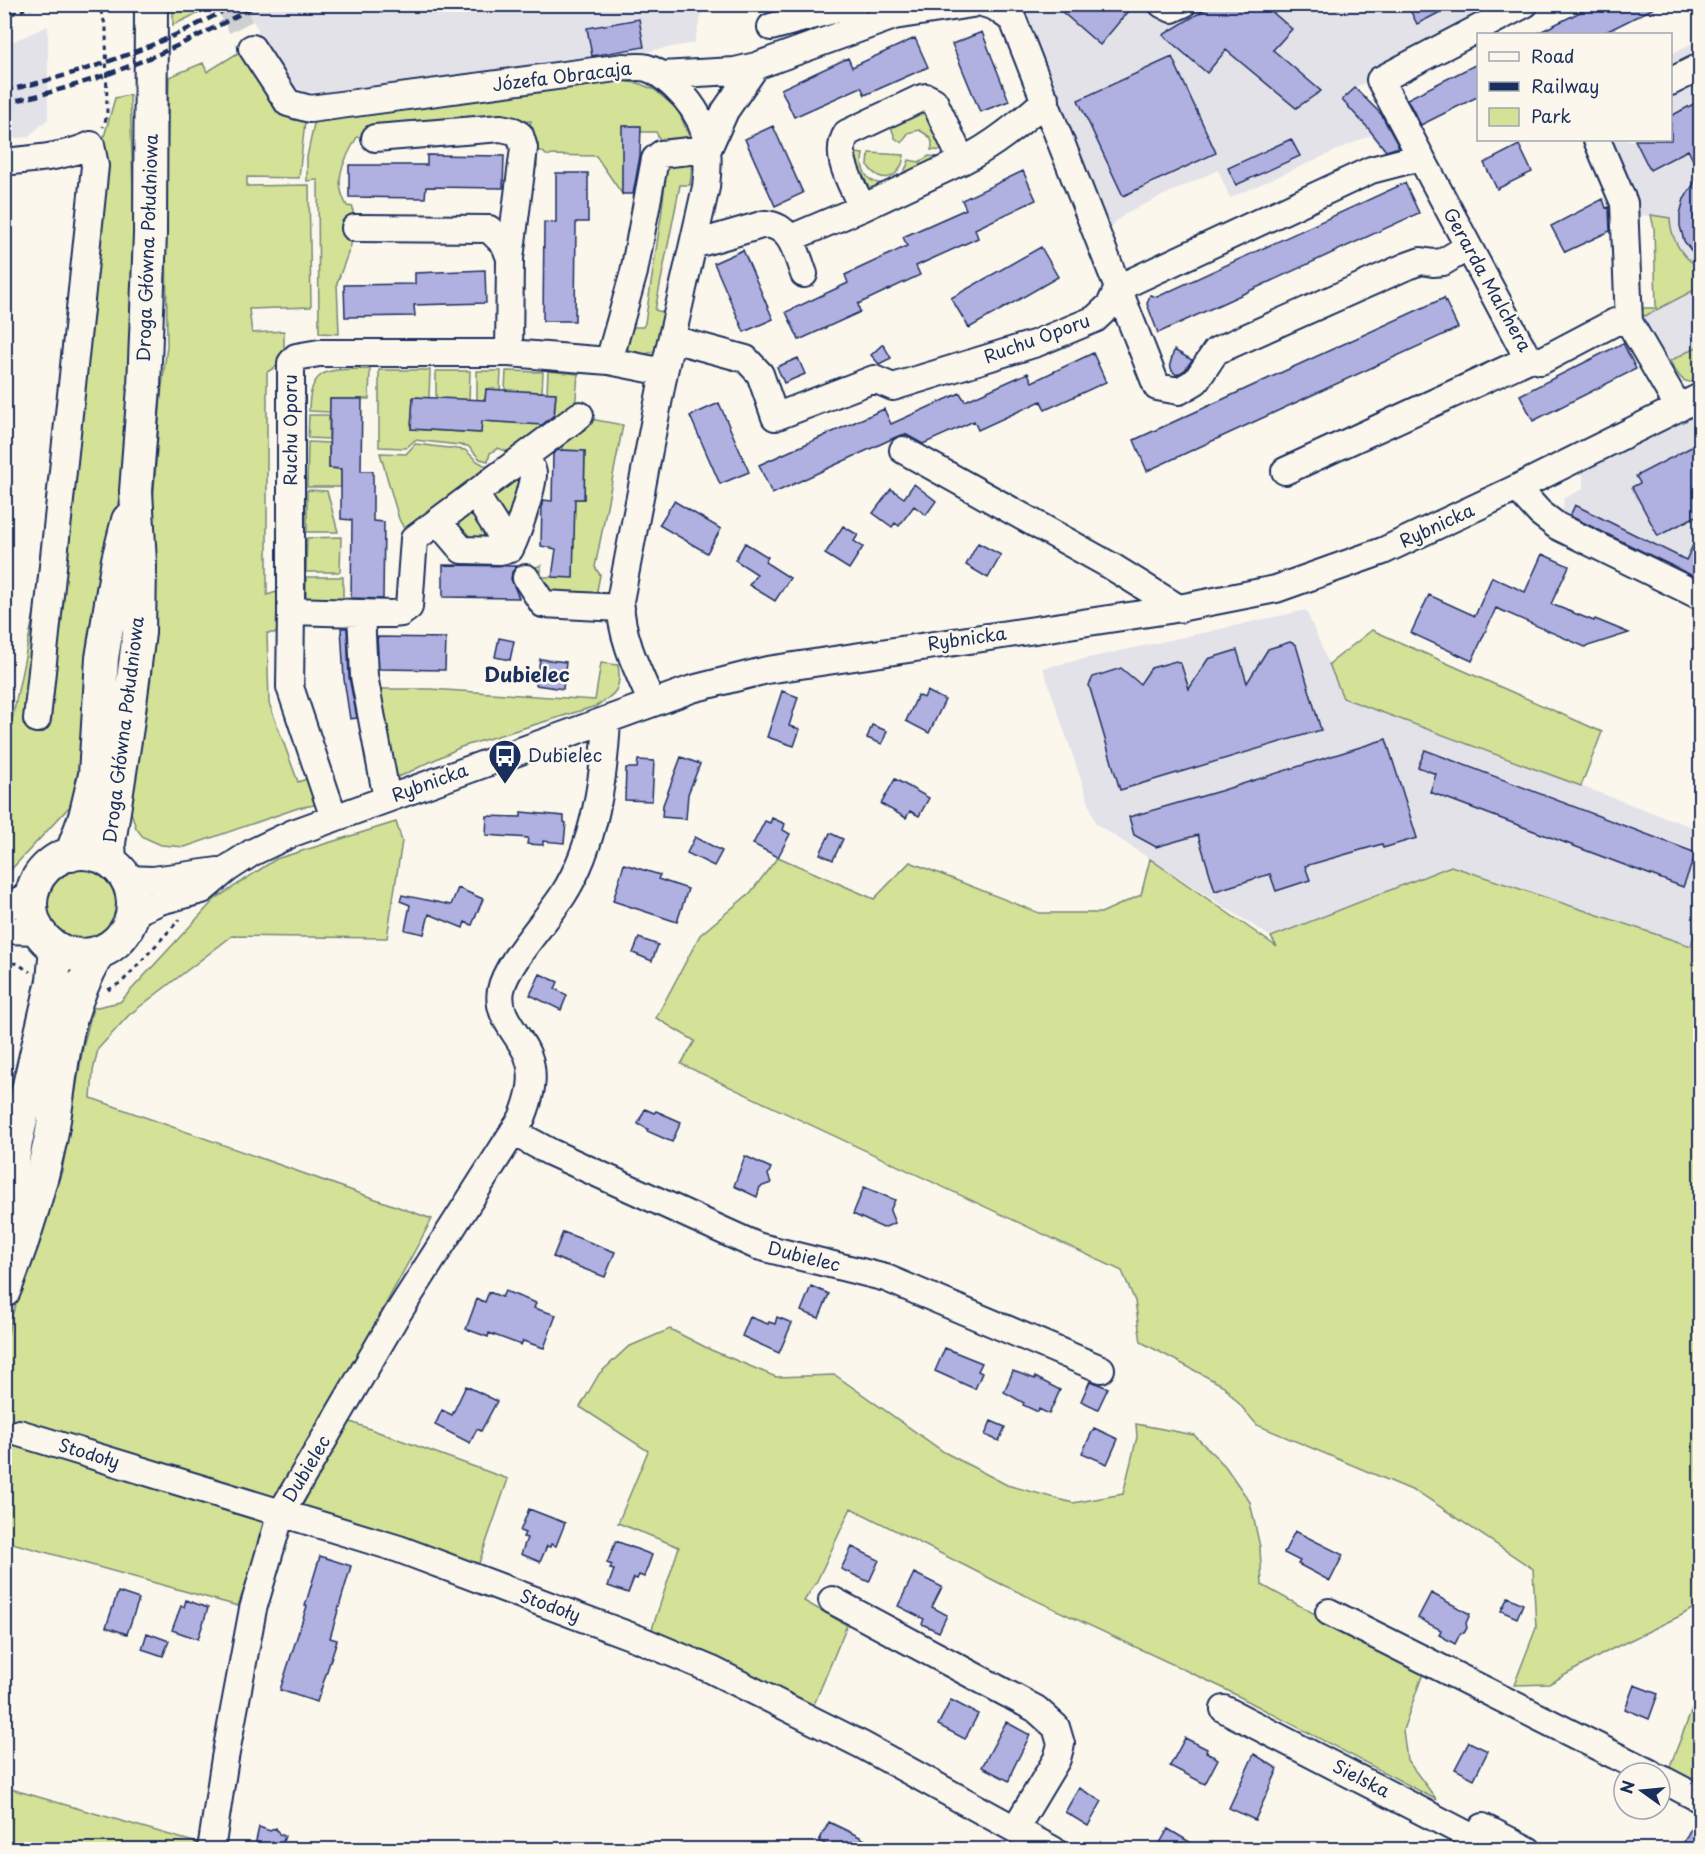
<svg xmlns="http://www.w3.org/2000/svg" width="1705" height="1854" font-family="'Playpen Sans',sans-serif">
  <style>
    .built { fill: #e4e2e9 }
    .green { fill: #d3e296; stroke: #77887a; stroke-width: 1.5 }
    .building { fill: #b0b0e1; stroke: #1b2f5e; stroke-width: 1.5 }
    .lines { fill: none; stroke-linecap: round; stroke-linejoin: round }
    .minor-tunnel { stroke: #cecfd0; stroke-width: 26; stroke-dasharray: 26 13; stroke-linecap: butt }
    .minor-casing { stroke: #1b2f5e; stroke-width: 30 }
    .major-casing { stroke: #1b2f5e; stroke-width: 36 }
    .path { stroke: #1b2f5e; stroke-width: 3; stroke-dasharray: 4.5 4.5; stroke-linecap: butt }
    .minor { stroke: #fbf7ec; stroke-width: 26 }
    .major { stroke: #fbf7ec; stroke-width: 32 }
    .rail { stroke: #1b2f5e; stroke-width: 4.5; stroke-dasharray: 9 4.5; stroke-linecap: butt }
    .labels { text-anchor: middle; stroke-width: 5; stroke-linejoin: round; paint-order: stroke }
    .street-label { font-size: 18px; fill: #1b2f5e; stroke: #fbf7ec }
    .poi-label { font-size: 18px; fill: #1b2f5e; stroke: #fbf7ec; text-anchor: start }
    .neighbourhood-label { font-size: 20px; font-weight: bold; fill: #1b2f5e; stroke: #fbf7ec }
  </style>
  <rect width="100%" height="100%" fill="#fbf7ec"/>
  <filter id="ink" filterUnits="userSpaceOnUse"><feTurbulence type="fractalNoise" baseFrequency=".0167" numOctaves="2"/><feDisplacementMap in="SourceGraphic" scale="12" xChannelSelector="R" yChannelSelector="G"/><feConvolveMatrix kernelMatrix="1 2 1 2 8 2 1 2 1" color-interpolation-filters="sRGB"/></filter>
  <g filter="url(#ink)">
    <path class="built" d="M1029,4l472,1 -146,83 26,26 27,36 -18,10 -19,-25 -141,63 -12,-28 -90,42 -12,9 -6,10 -89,-218z
      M244,5h460l-10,38 -44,8 -321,42 -24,-1 -17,-9z
      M48,26v93l-20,18 -23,2v-94z
      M1700,39v306l-35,19 -23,-42v-14h14l-2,-80 -3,-12 -14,-1 -31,-75h64l1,-86z
      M1700,414v173l-138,-72 2,-17 19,-9v-17z
      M1306,610l37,88 357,132v85l-9,31 -240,-80 -180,71 -175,-113 -53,-156z"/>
    <path class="green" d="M173,5h37l1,2 -38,18z
      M241,51l34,58 19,11 11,1 -6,57 -52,-1v9l62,-1 2,122 -62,2 3,24 32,-2v31l-17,10v223l16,-5v43h-16l2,70 29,79 14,-5 8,27 -22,4 -113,39 -24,-2 -18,-8 -7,-9 -6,-19 31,-414 6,-49 -1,-139 3,-130 34,-14 4,9z
      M620,81l18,2 17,7 23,20 14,33 -32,5v-8l-4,-8h-15l-1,-6h-17l-1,68 -26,-38 -50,-1 -4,-4h-5v15l-9,20 1,-57 2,-8 -174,16c-13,24 -25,42 -10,69l6,1 -2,38 -14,38 2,51 -20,-1 -1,-153 -11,1v-24l8,-38z
      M130,95l5,159 -6,96 2,84 -18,114 -26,232 -15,24 -67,72v-122l44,-214 53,-396 13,-46z
      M926,109l25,42 -20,-1c4,-11 -3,-15 -12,-20l-11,3 -6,10 -7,-5 -6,-17z
      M847,152l16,2c-7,36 37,40 46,6l10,2 10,-6 18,2 -77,40z
      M869,153l35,2c-2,22 -22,32 -36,11z
      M693,158l-3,27h-10l-25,125 14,4c-6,24 -6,46 -38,39l-6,-9 3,-17h15l2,-4 16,-106 5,-43 -1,-7 3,-6z
      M1651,215l19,3c1,22 12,39 30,50v19l-55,29 -3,-1v-7h14l-2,-80z
      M1700,345v34c-17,9 -22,-4 -30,-18z
      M370,369l-1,30h-39v13l-21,-1c0,-47 23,-41 61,-42z
      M379,370h51l-1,28 -16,-1 -2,32 69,4 2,-12 72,4 2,-31 -9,-1 1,-22 30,3 -3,36 -61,44 -16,-6 -8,5 -2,8 -8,-2 -12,-13 -53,-6 -9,8 -27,-1z
      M436,371h34l-1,29 -33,-2z
      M477,371h24l-1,19 -14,-1 -1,13 -8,-1z
      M506,371l37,1 -1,20 -37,-1z
      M309,415h20v24l-21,-1z
      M585,418l38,7 -28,142 5,8 -5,26 -48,-2 -21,-28 15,-6v12h32l1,-78h10l1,-48 -23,-1v-12z
      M308,442l21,1v25l12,1v18h-34z
      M415,444l50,6 12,11 7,4 13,1 -90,68 -8,-15 -19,-66 26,1z
      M521,472l6,10 -19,43 -18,-27z
      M307,490l20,1 11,41h-31z
      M477,505l24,37h-36l-15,-15z
      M341,537l-1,35h-34l1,-34z
      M306,577h37v26l-37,-4z
      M1372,630l230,102 -21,54 -238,-88 -14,-34z
      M601,663l17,2c4,23 -2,30 -22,41l-135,41 -58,28 -15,4 -14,-90h56l165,11z
      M396,822l6,19 -15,97 -155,-2 -103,79 -31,34 -5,22 -2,27 341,121 -85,156 -70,124 -39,107 -233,-65v-191l6,-32 51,-147 21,-124 10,-39 27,-6 95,-103 61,-40z
      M778,857l96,42 36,-37 129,51h62l40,-18 9,-36 127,88 -6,-10 180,-71 240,80 9,-31v689l-18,11 -72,35 -61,34 -35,1 22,-57 -3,-59 -112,-75 -164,-69 -33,-39 -83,-44 -6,-41 -13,-30 -441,-207 14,-23 -39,-23 44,-83 51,-43z
      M45 904a38 38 0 1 1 76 0a38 38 0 1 1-76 0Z
      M670,1329l41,21 65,27 59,-2 109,77 63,33 66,18 50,-9 14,-57 -1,-13 58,11 31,31 25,36 10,45 2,38 161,88 -20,57 4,30 30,40 -218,-114 -218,-102 -150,-76 -34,73 -13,20 43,24 -34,82 -162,-75 28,-85 -61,-24 30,-72 -68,-44 19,-33 29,-27z
      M348,1421l160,58 -30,87 -176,-59 17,-36z
      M1700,1689v101l-33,-16z
      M4,1787l197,57 -1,5h-195z"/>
    <path class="building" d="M1053,4h81l-34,41z
      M1214,4h49l29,25 -19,21 48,41 -25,17 -70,-58 -19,23 -44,-38z
      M1407,4h49l-39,20z
      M1596,4h66l-60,30h-66z
      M639,19l5,28 -52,9 -5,-28z
      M982,32l27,69 -29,11 -28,-68z
      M915,38l13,29 -63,28 -4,-8 -67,30 -13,-28 67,-31 4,9z
      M1172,57l44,96 -93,43 -45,-96z
      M1479,63v33l-58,29 -14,-26z
      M1355,88l26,26 18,33 -13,4 -18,-23 -26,-28z
      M1701,100v164l-17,-23 -4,-15v-12l4,-15 16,-25 -12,-24 -38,20 -15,-30h36v-24z
      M622,126h19l-1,30 -7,38h-11z
      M773,126l30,67 -28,13 -30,-67z
      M1291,139l9,17 -64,29 -8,-17z
      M1519,145l13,27 -35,17 -13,-26z
      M427,155l77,1 -1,32 -77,-1 -1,11 -76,-1v-32h78z
      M1023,171l13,29 -61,29 3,9 -62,28 4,9 -62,29 2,8 -61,28 -13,-28 62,-29 -3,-8 62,-29 -4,-9 63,-28 -4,-9z
      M556,173h32v49h-12l-1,99h-32l1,-99 12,1z
      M1405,183l14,30 -261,120 -11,-29 3,-9 7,2z
      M1603,199l3,9 3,-1 1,24 -45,21 -14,-26z
      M1041,247l17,30 -89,51 -18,-30z
      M743,250l30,69 -29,13 -30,-69z
      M485,270l1,33 -72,2 1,11 -70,1 -1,-32 71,-1v-11z
      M1444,298l14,30 -311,143 -13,-31z
      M1623,343l13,26 -103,52 -13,-26z
      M883,344l8,14 -12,6 -8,-9z
      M1174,350l18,10 -7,10 -8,5 -5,-4 -2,-7z
      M1093,353l13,29 -61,28 -4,-9 -63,29 -4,-9 -51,23 -18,-10 -9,3 -124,57 -13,-29 125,-56 7,15 69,-31 5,8 63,-28 4,9z
      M798,358l7,16 -21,9 -7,-16z
      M486,389l70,4 -2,22 -12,10 -60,-4 -1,12 -70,-4 2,-32 72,3z
      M330,399h32l-1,72h12v50l11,1 -1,77 -32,-1 1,-78 -11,-1v-50l-12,-1z
      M719,403l30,69 -29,12 -30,-68z
      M1701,442l-1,72 -42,22 -26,-49 8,-4 -4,-7z
      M558,450l27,1 -1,48h-9l-2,79 -21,-1 4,-28 -15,-3 1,-43 1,-3 9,1 1,-47z
      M914,484l22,17 -10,14 -12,-9 -15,20 -4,-3 -3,4 -19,-14 18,-24 13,9z
      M674,501l47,28 -14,24 -48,-28z
      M1575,505l111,55 15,-32v52l-131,-64z
      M843,526l15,9 -4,6 9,6 -14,22 -24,-15z
      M745,543l23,14 -3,5 25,16 -15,23 -26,-16 8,-11 -22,-14z
      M978,543l23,12 -13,23 -22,-13z
      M1542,554l27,12 -18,38 43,17 1,-2 34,14 -44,14 -89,-39 -24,53 -61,-28 18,-38 46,21 17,-39 33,15z
      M443,565l74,1 -5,6 -1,7 8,19 -76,-1z
      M341,628h6l2,49 8,41 -7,1 -6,-40z
      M377,637l69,1 -1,32 -66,-1z
      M499,638l15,3 -4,19 -15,-3z
      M1290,642l6,3 25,85 -201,60 -31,-105 4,-8 28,-9 19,16 11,-16 25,-7 5,3 8,25 19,-30 29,-9 10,33 21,-34z
      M540,659l26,3 -3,27 -27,-4z
      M782,691l16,6 -9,29 11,3 -6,17 -27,-9z
      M927,691l18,9 -16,33 -23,-12 12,-26 6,3z
      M872,725l15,6 -5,13 -15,-6z
      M1386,739l31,99 -34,10 -1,-4 -77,22 5,14 -34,11 -6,-17 -55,17 -17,-56 -42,12 -22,-12 -5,-18 91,-26z
      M1425,750l271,103 -13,34 -253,-95 6,-18 -18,-7z
      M681,757l19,7 -12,30 -2,25 -24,-2 1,-12z
      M638,760l16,1 -2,40 -27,-1 1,-32h11z
      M895,779l34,19 -10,18 -9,-5 -4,7 -25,-14z
      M521,812l43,4v6l2,1 -2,20 -21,-2v4l-16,-1 1,-6 -42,-3 1,-19 34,1z
      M772,818l13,6 -2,6 7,4 -12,23 -25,-13 12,-23 5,2z
      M830,833l13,6 -10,21 -13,-6z
      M695,837l27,14 -8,15 -27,-13z
      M624,864l36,11 -2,4 30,10 -11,33 -64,-21z
      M458,888l25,11 -11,26 -7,-3 -2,6 -34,-14 -5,20 -19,-4 5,-25 -10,-4 2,-6 49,10z
      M639,938l19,7 -6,16 -19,-8z
      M540,974l18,8 -3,7 12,6 -6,15 -31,-15z
      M645,1109l9,4 2,-2 25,11 -9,20 -25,-11 1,-2 -10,-5z
      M745,1156l26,12 -3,7 3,8 -11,4 -3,10 -23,-11z
      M864,1187l31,13 -5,11 5,12 -12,5 -30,-14z
      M563,1232l52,20 -10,25 -52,-20z
      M811,1286l18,8 -10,24 -18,-7z
      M505,1291l31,12 -2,5 22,7 -12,33 -21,-7 -2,4 -32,-12 -1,4 -22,-8 11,-30 8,3 4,-10 13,5z
      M750,1317l18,7 1,-2 6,2 2,-7 15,6 -13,30 -37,-17z
      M945,1348l37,15 -4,8 4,2 -7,16 -40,-18z
      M1013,1371l22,8v-2l25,13 -11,24 -10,-5 -1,3 -15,-7 1,-2 -20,-11z
      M1090,1381l18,7 -10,21 -17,-8z
      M466,1386l31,15 -16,30 -4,-2 -7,14 -35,-18 7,-15 10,5z
      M991,1421l14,6 -6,14 -14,-6z
      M1094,1428l24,11 -11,25 -25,-11z
      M529,1509l36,14 -9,23 -5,-2 -1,3 -3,-1 -7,16 -19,-8 6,-16 -4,-1 2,-4 -5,-2z
      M1295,1531l48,24 -13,26 -32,-17 2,-3 -16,-8z
      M616,1541l36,14 -8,22 -5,-2 -2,4 -3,-1 -6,15 -20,-7 6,-16 -4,-1 2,-4 -5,-2z
      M852,1547l27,13 -10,22 -28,-13z
      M320,1556l31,10 -21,72 7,2 -20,62 -37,-12 27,-84h-2z
      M914,1573l28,14 -10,20 15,8 -8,17 -17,-8 2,-5 -26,-13z
      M118,1592l21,7 -12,35 -21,-7z
      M1431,1593l39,21 -4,9 1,5 -3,5 -4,1 -5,10 -16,-9 2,-5 -23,-12z
      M1508,1597l15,7 -6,14 -16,-7z
      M186,1600l22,8 -10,31 -26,-9 9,-24 3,1z
      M147,1633l22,8 -6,15 -21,-7z
      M1634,1685l24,9 -9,25 -24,-10z
      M951,1700l27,14 -13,25 -27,-14z
      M1006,1722l24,13 -18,36 -3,10 -27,-14z
      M1185,1738l22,11 -1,3 12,7 -13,25 -35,-18z
      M1469,1742l19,9 -14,28 -19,-10z
      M1254,1754l24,15 -23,51 -26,-12z
      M1079,1788l23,13 -14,25 -23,-14z
      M1698,1814h3v36h-21z
      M829,1822l29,14 24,14h-58l3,-5 -8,-4z
      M259,1827l11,4 6,-3 3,6 6,2 -5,14h-26z
      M1168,1829l35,21h-47z"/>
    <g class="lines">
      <path class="minor-tunnel" d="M229,4l23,44"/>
      <g class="minor-casing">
        <path id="minor" d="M1162,4l10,5 11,-5
          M1525,4l-145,76 147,277 14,4 74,-39h14l50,86
          M771,27l84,-23
          M252,48l36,55 22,6 314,-42c7,1 16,-1 23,1 11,3 19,11 27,18 33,31 37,58 32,101l-42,185 -44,229c1,37 18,70 32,102
          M661,75l74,-4 21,-5 138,-50 78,-12
          M1670,82l30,-15
          M375,138l126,-10 13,3 6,4 4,13 -14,110
          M1597,140l27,63 5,119
          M1421,157l-50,13 -253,118 39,99 22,4 17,-10 20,-30 191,-85 14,-5 12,2 10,-1 25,-15
          M962,161c32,-16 57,-37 84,-61
          M4,162c28,-3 61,-5 87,-17l4,21 -58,553
          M355,228l134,1 16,16 5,13 -1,95
          M791,238l71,-30c-9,-23 -30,-52 -15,-75l72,-34 7,-2 8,4 28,60 -100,47
          M693,245l72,-21c27,2 31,29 39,50
          M672,339l74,20 14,15 15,43 99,-38 19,8 144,-44 58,-24 15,-14 8,-17 -105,-268 -18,-13 -10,-3
          M609,361l25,-89 21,-113 6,-5 47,-5 17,-38 31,-45
          M580,415l-166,124 -5,68 -8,6 -9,1 -101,-3v-248l5,-6 23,-4h190l100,8 55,11
          M903,450l208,116 69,43
          M1285,471l246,-113
          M1517,488l23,25 17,13 143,70
          M475,494l35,55
          M438,522l24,28 38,1 10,-2c6,-10 24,-65 23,-76 -1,-6 -5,-12 -8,-17
          M526,578l17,26 78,4
          M291,611l-1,76 44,131
          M361,613l3,63 23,123
          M127,879l26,1 65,-9
          M4,908l28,-14
          M133,913l27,-12 42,-11 25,-21 26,-17 40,-19 399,-144 75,-19 402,-60 107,-21 107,-38 134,-63 183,-91
          M4,930l35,1
          M513,1132l37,20 207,94 129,32 215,91
          M19,1433l380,116 242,91 71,30 150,75 191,105
          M832,1600l204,109 20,18 5,17 -4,15 -42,70
          M1329,1612l321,161
          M1224,1709l273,141
          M1660,1778l40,21
          M1483,1827l45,23
          M211,1850l14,-92 28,-149 28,-96 115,-197 126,-198c8,-20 14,-41 6,-62 -9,-23 -32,-39 -27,-66 5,-27 46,-70 62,-95 32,-50 41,-117 44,-175"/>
      </g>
      <g class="major-casing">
        <path id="major" d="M31 904a51 51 0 1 1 102 0a51 51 0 1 1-102 0Z
          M71,855l14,-38 10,-42 7,-117 16,-98 10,-40
          M110,861l-1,-18 18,-116 12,-94 1,-70 -4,-72 8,-104 6,-153 1,-230
          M4,1209l12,-67 37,-161 3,-33
          M4,1291c19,-48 35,-98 46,-149 8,-38 10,-78 19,-117 6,-26 17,-49 29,-72"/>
      </g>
      <path class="path" d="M94,4l7,8 5,15 1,89 -4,11
        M4,17l35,-13
        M4,961l14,3 12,8
        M108,990l14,-8 58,-63"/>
      <use href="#minor" class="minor"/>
      <use href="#major" class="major"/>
      <path class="rail" d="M4,91c81,-18 160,-46 232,-87
        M4,103c91,-18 175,-54 254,-99"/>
    </g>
  </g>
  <defs>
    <g id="bus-pin" transform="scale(1.725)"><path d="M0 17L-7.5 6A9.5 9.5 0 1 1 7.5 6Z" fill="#1b2f5e" stroke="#fbf7ec"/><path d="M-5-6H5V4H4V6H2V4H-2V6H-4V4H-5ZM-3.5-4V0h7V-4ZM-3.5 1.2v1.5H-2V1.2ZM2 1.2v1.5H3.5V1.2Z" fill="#fff"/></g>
  </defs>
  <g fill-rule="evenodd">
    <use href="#bus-pin" x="505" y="756"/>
  </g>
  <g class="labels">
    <g class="street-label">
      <text transform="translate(562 77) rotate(-7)" y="6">Józefa Obracaja</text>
      <text transform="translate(148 248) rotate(-88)" y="6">Droga Główna Południowa</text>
      <text transform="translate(1487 280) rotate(61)" y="6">Gerarda Malchera</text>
      <text transform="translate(1037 339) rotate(-20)" y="6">Ruchu Oporu</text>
      <text transform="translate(291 430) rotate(-90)" y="6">Ruchu Oporu</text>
      <text transform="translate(1437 526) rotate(-25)" y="6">Rybnicka</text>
      <text transform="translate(967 639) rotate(-8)" y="6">Rybnicka</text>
      <text transform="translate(124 730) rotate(-83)" y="6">Droga Główna Południowa</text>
      <text transform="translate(430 783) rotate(-20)" y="6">Rybnicka</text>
      <text transform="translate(804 1257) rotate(14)" y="6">Dubielec</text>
      <text transform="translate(89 1454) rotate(17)" y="6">Stodoły</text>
      <text transform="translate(307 1469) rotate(-59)" y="6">Dubielec</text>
      <text transform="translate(550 1606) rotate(20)" y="6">Stodoły</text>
      <text transform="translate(1361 1779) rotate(27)" y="6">Sielska</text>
    </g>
    <g class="poi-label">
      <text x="528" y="762">Dubielec</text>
    </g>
    <g class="neighbourhood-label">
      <text x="527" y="682">Dubielec</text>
    </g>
  </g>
  <rect width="1705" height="1854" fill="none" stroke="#fbf7ec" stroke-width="24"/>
  <rect x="12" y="12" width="1681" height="1830" fill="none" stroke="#1b2f5e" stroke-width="2" filter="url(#ink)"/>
  <rect x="1477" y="33" width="195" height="108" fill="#fbf7ec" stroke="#a1a7b3" stroke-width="1.5"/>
  <rect x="1489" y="52" width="30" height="9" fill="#fbf7ec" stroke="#a1a7b3" stroke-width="1.5"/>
  <text x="1531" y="63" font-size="18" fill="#1b2f5e">Road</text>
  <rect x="1489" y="82" width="30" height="9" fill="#1b2f5e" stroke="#a1a7b3" stroke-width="1.5"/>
  <text x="1531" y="93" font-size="18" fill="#1b2f5e">Railway</text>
  <rect x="1489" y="108" width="30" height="18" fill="#d3e296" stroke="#a1a7b3" stroke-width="1.5"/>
  <text x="1531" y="123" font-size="18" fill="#1b2f5e">Park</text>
  <g transform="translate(1642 1791) rotate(285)"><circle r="28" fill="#fbf7ec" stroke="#a1a7b3" stroke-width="1.5"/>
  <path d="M0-4.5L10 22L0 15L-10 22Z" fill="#1b2f5e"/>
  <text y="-9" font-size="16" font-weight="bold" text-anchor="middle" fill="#1b2f5e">N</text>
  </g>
</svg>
